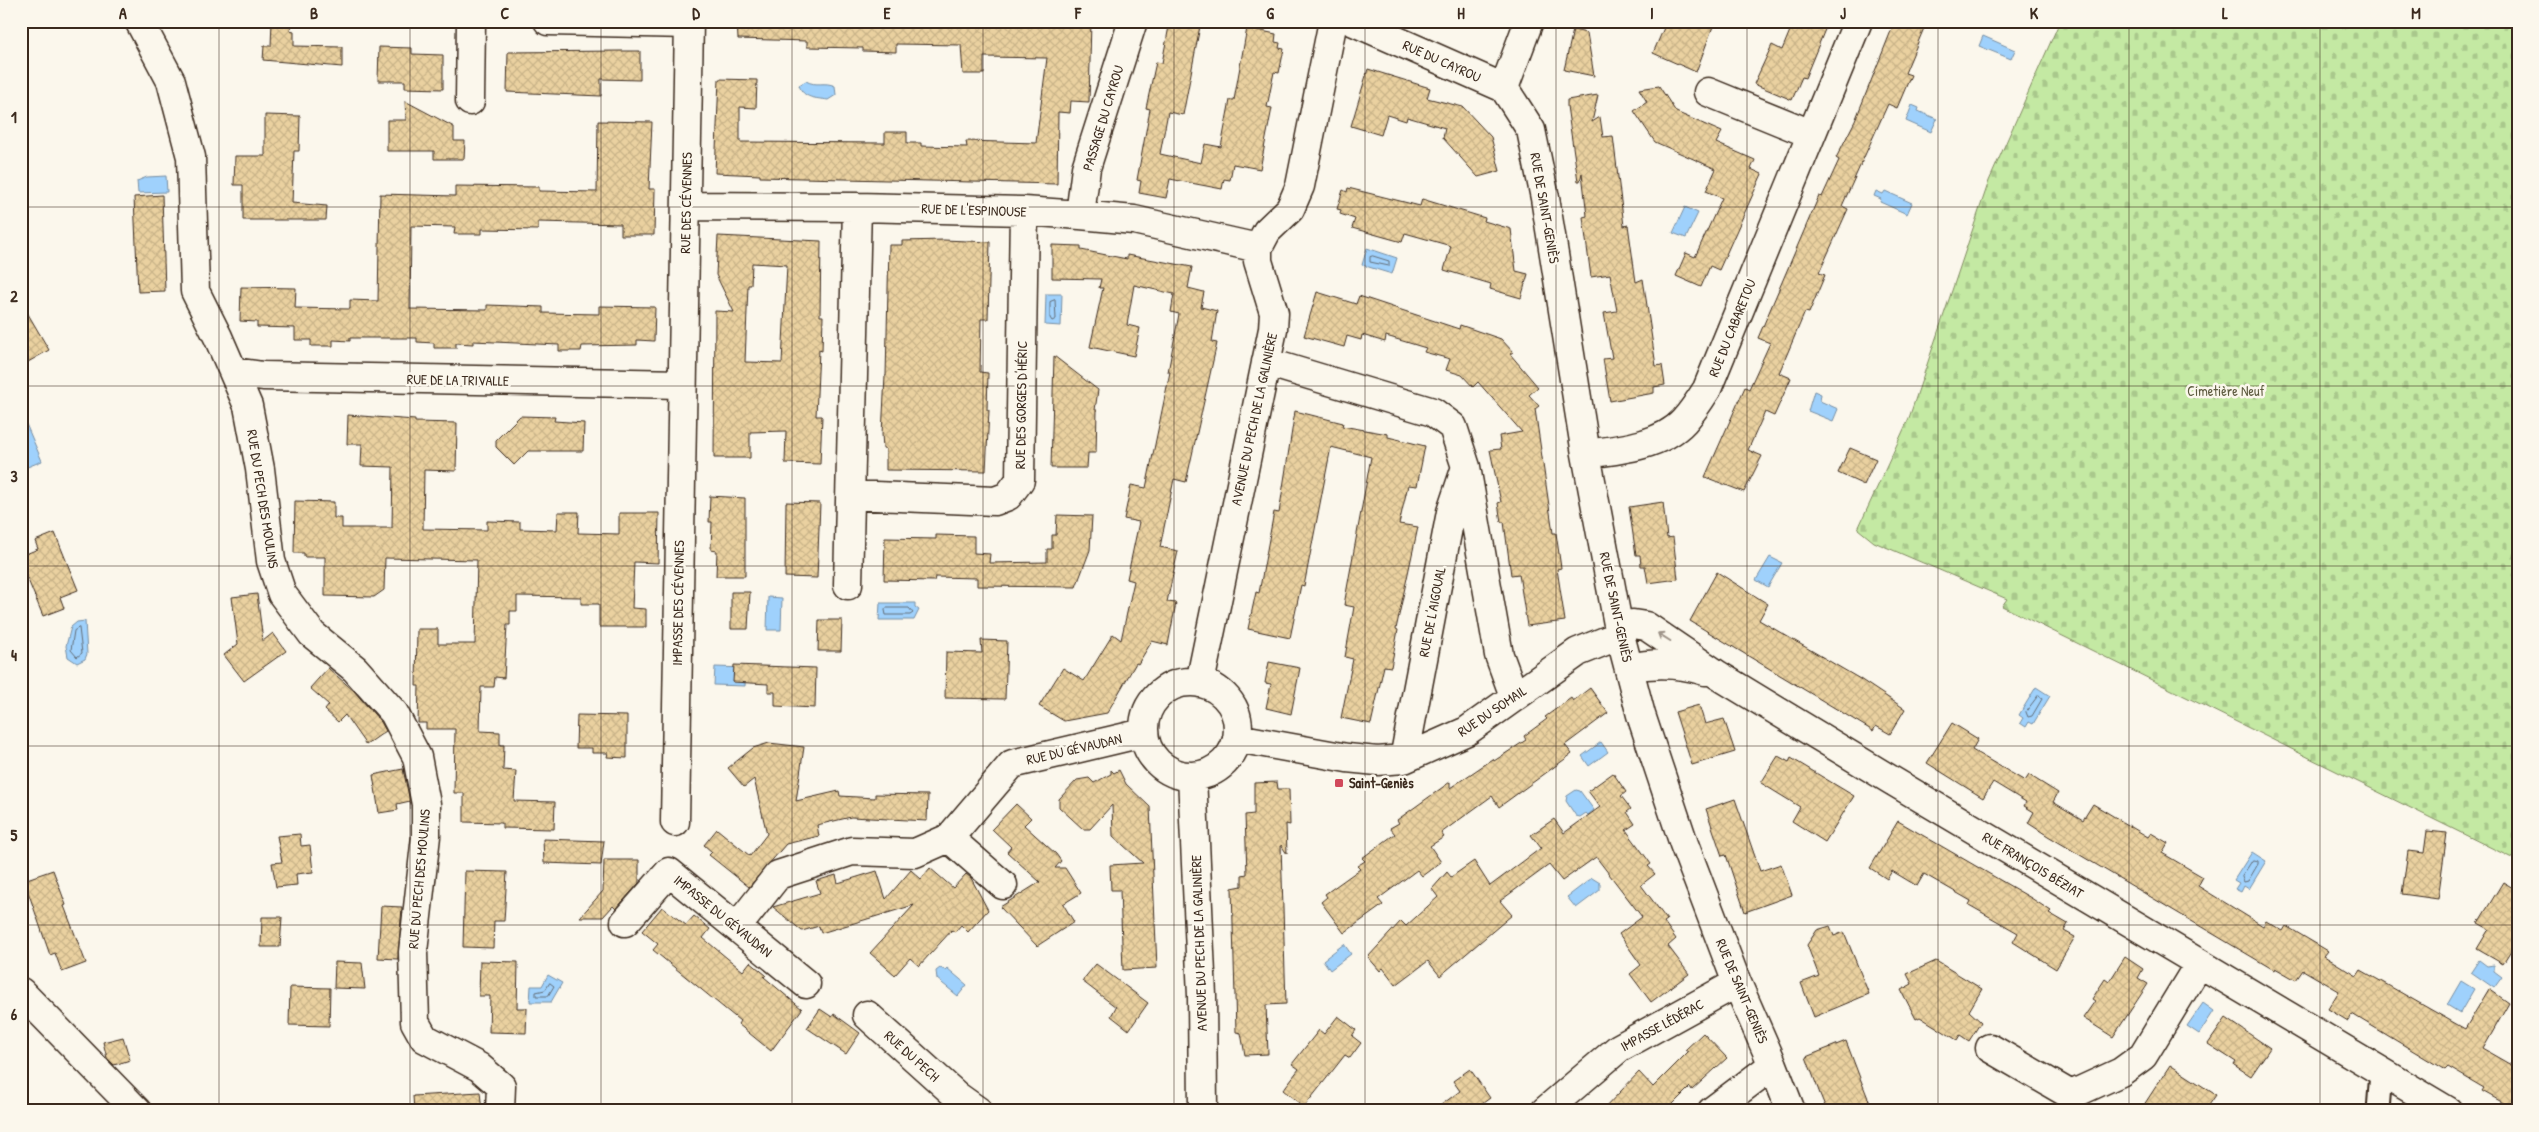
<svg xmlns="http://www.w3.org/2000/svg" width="2539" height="1132" font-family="'Patrick Hand',sans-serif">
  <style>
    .cemetery { fill: url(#cemetery-stones); stroke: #808a60 }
    .water { fill: #9fd1fc; stroke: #778ea3 }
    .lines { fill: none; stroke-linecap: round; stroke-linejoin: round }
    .shore { stroke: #636d77; stroke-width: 1 }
    .building { fill: url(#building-cross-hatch); stroke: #3b2a1e; fill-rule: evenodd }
    .pedestrian-casing { stroke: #3b2a1e; stroke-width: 25 }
    .minor-casing { stroke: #3b2a1e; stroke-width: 31 }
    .pedestrian { stroke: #fbf7ec; stroke-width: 21 }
    .minor { stroke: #fbf7ec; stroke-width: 28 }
    .oneway { stroke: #9b9085 }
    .grid { fill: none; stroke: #3b2a1e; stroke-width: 1; stroke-opacity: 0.55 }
    .poi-dot { fill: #d1495b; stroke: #fbf7ec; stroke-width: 2 }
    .labels { text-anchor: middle; stroke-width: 5; stroke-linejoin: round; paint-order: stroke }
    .street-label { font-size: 14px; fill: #3b2a1e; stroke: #fbf7ec }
    .park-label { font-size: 14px; fill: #5d5a3f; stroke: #fbf7ec }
    .poi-label { font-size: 14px; font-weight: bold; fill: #3b2a1e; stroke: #fbf7ec; text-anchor: start }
    .neatline { fill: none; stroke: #3b2a1e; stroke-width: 2 }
    .grid-label { font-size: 16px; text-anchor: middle; font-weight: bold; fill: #3b2a1e }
  </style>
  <defs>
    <pattern id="cemetery-stones" width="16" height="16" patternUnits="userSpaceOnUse" patternTransform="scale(1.25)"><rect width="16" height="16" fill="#c4e9a3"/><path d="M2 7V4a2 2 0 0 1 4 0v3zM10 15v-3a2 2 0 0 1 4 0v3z" fill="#a9c88c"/></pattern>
    <pattern id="building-cross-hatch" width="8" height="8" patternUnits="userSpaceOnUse" patternTransform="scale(1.25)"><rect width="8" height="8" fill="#ead1a0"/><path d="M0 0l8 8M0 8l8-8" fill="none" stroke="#cab489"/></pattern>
  </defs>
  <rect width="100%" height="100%" fill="#fbf7ec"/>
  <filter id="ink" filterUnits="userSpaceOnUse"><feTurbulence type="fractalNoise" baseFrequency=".02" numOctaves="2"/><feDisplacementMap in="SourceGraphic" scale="10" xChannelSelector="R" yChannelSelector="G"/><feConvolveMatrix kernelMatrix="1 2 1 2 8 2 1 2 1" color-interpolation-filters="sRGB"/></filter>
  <g filter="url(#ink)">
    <path class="cemetery" d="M2060,21h458v840l-516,-255 5,-7 -133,-57 -16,-13 51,-111 80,-237z"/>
    <path class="water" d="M1983,36l32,14 -4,9 -32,-13z
      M806,81c10,6 19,0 29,5l1,9 -8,5c-12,-2 -25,-1 -29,-15z
      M1912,105l7,3 -1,3 19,8 -6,13 -25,-11z
      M166,176l1,16 -29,1 -1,-12 10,-4z
      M1876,191l7,3 2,-3 27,12 -5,11 -27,-12 1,-3 -7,-3z
      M1685,207l13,6 -12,25 -13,-5z
      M1367,248l30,10 -5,16 -30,-9z
      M1046,294h16l-1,32 -16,-1z
      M1814,391l7,3 -1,7 18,8 -5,12 -25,-10z
      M26,424l16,37 -17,7 -4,-8v-35z
      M1770,557l12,6 -14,24 -12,-7z
      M768,597l14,1 -1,32h-14z
      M880,603h35v4l4,3 -5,10h-35z
      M85,621l2,33 -2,5 -8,4 -9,-6 -2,-11 5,-19 6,-5z
      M715,667l31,1 -1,18 -31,-1z
      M2036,687l14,9 -17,28 -4,-2 -3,5 -6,-4 3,-5 -4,-3z
      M1601,742l7,10 -19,14 -7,-10z
      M1576,790l4,1 14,19 -6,5 -2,-2 -6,4 -4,-1 -10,-15 1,-5z
      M2252,852l14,9 -17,28 -5,-3 -3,6 -6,-3 4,-6 -5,-3z
      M1592,878l8,5v7l-24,18 -9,-11z
      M1344,944l7,10 -21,16 -7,-10z
      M2479,960l8,6 7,-1v6l8,6 -8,11 -23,-16z
      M940,968l5,2 2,-2 20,17 -9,11 -21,-17 -1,-8z
      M548,975l14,8 -11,19h-21l1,-16h11z
      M2461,981l13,8 -14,24 -13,-8z
      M2203,1003l11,8 -15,23 -12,-8z"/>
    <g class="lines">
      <path class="shore" d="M1373,256l16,5v5l-19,-4v-5z
        M1055,300l1,19 -4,2 -2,-3v-16z
        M887,608h22l4,5 -3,2h-24l-1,-5z
        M79,628l3,25 -5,4 -6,-7 3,-19z
        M2039,695l3,4 -10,17 -4,1 -2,-5z
        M2253,860l5,1v3l-10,17 -4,1 -2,-5z
        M550,983l4,3 -6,10h-12v-4l9,-2z"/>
    </g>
    <path class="building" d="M272,21h19l-1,10 4,1v14l48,1v20l-79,-7 1,-14h7z
      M737,21h269v2l67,2 3,-4h15l-2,81 -18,-1 -1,12 -12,-1 -1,72 -297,-7v-2l-45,-2 4,-94 38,1 -1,28 -16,-1v35l145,1v-11h22v11h14v3l46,1 -1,-6 70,2 11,-85 -63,-1v17h-21l-2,-29 -65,-1v8l-33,-1v-3l-56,-1v-6l-69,-2z
      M1170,21h31l-18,94 -15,-3 -8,42 41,9 4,-19 16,3 9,-47h4l13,-72 29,6 -1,8 5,1 -1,5 5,1 -5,24 -5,-1 -7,35 5,1 -12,61 -27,-5 -3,16 -6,-1 -2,10 -52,-10 -4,19 -27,-5 2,-12 -4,-1 13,-71 -4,-1 10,-46 6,1z
      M1667,21h48l-19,51 -43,-19z
      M1794,21h20l12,6 -21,51 -3,-1 -10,23 -38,-16 18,-39 10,5z
      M1895,21h32l-22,52 6,2 -14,33 -9,-4 -46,102 6,3 -29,64 6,2 -16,38 -4,-1 -26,61 12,5 -17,38 -9,-4 -17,38 14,6 -18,36 -39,-15 40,-90 4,2 21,-46 -12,-5 61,-142 3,1 17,-37 -3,-2 19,-37z
      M1573,30l14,3 7,43 -30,-6z
      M379,47l33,1v6l31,1v34l-38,-1v-7h-27z
      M620,51h20v29l-39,-1v17l-94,-4 1,-40z
      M1368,69l62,19 -3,10 36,9 28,30 9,34 -22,6 -35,-39 2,-10 -38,-11 -1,4 -19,-6 -6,20 -30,-9z
      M1659,86l17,26 46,20 -6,11 39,17 -4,9 11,5 -43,96 -9,-4 -9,21 -25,-11 10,-23 9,4 27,-59 -16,-7 10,-22 -61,-27 -21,-31 13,-9 -8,-13z
      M1598,95l-6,27 8,-5 3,20 10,-1 11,90 4,-1 8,57 7,-3 13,87 6,-1 3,20 -11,2v6l-44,8 -7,-42 9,-1 -8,-45 13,-2 -7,-37 -19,3 -8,-60 4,-1 -5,-43 -2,8h-2l-11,-75v-6z
      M405,101l49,26v14h11l-1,18h-30v-8h-47v-31h19z
      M265,115l35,1 -1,35h-5l-2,52 35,3 -1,14h-83v-35h-9l1,-29h30z
      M598,121l54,1 -3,67h6l-1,46h-33v-11l-83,-2v8l-56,-1v5h-28l1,-7 -44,-1 -1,83 77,1v-5l56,2v6l56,1v-8l56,1 -1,34 -17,-1v5l-55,1 -1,5h-22v-6l-86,-4v3l-17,-1v5h-22v-5l-17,-1v-4h-67v3l-17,-1v6h-22v-6h-16v-12l-38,-1v-5l-17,-1 1,-34 55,1 -1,20 55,1v-9l28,1 2,-107 75,2v-10l84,1v4l58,1z
      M1348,188l72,18 2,-7 63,19 -1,3 27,8 5,42 12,3 -7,24 -31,-9 1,-5 -47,-14 7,-24 -46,-13 -3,9 -50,-14 3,-9 -15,-5 1,-4 -4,-1 6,-19 4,2z
      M162,195l3,96 -27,1 -4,-95z
      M718,236l103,5 -1,75h3l-1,35 -3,-1 -3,66h6l-2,48 -35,-1 1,-32 -36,1v26h-36l1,-147 19,1 -18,-37zM752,263l35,2 -5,98 -37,-1 3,-77h3z
      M944,240l46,2 -2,77h-7l-1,53 8,1 -1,37h2l-3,61 -100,-1v-21l-3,-1 -1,-14 3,-58h1l3,-131h13v-4z
      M1052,245l29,1v4l46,9v-4l65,12 -4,21 16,4 -3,15 16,4 -5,31 5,1 -31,139 -12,-3 -14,68 18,4 -11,51 9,1 -8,42 -16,-4 -14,23 -2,-1 -29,50 -43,8 -25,-15 24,-38 21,13 29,-47 8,6 13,-59 -7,-2 12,-57 -15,-3 7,-34 15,3 24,-116h-2l11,-58 -8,-2 3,-18 -40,-9 -7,40 13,3 -6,28 -44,-9 13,-59h-4l2,-9 -49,-1z
      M1317,292l39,12 3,-8 100,33 1,-4 41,14 12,13 -3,2 28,33 -9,8 10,11 -4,3 18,124h3l5,35 -4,1 8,52 -38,5 -8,-52 -8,1 -7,-53h-3l-3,-19 3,-1 -11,-52 11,-1 -2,-13 23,-4 -44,-50 -5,5 -11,-12 -16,-5 4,-11 -26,-7 2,-4 -40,-12 -1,6 -23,-7 -1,5 -14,-4 -3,11 -40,-11z
      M21,302l28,48 -28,16z
      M1054,356l44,34 -3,20h2l-1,43h-8l-1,15h-36z
      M1295,411l48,12 -1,3 46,8v3l37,9 -8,40 -9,-1 -9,39 19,3 -22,102 2,1 -7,37 -7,-1 -13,58 -30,-6 12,-59 -8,-2 9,-50 -10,-2 27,-148 -40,-10 -27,139 -3,-1 -11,53 -42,-9 8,-37 3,1 15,-81 5,1z
      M348,415l67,5v2l42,1 -1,48 -32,-1 -1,59 64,1v-9l33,1v7l37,1 1,-18h21l-1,21 41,1v-21h40l-1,50 -24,-1 -2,46 14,1v18h-47v-23h-18v-7l-64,-1v15h-7v14h-3l-3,53 -9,-1 -1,10h-13l-1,44 20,1v13h4l-1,25 13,1 -2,30 41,1 -1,27 -52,-1v-5l-38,-1v-29h-10l1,-64h-29v-6h-8l1,-37h-3l1,-57h21v15h37l2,-84 -92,-2 -1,32 -10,7 -49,-1v-39h-21v-4h-10l1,-52 39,1v16h8v10h50l1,-61 -32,-1 1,-22h-15z
      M520,416l35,1 -1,4 30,2 -1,28h-55l-14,14 -18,-18v-7z
      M1850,448l26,11 -12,26 -26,-12z
      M710,496l35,2v78h-29l1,-25 -6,-1 1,-28h-3z
      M786,502l34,1 -3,75 -32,-1z
      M1663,502l4,36 6,-1 5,42 -30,4 -3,-17h-4l-1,-11h-4l-7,-48z
      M1057,515l35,1 -2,34 -14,37 -99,-1v-8l-42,-1 -1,4 -50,-1 1,-42 51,1v-4l38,1v17l16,1 -1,9 58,-1v-13h5v-14h4z
      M55,533l23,57 -18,7 4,11 -21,8 -17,-41 -5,2v-21l17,-7 -3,-8z
      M1717,572l51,32 -9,16 101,59 45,30 -15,25 -14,-8 -3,5 -183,-110z
      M731,592h19l-2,37h-17z
      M257,594l6,47 10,-8 13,18 -42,30 -20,-26 14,-11 -6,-47z
      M819,620h23l-1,31h-23z
      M981,640l26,1 -2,58 -60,-1 1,-46 36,1z
      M1269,662l31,6 -9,46 -25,-6 5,-24 -6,-1z
      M734,665l82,3 -1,40 -40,-2v-14h-7v-8l-35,-2z
      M328,668l26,23 27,31 5,9 -20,14 -21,-30 -7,7 -13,-12 4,-5 -19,-17z
      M1590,688l18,25 -43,32 7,9 -73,53 -7,-11 -51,37 3,4 -14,9 11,16 -19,14 -5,-6 -39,29 5,6 -39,28 -23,-31 6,-5 -2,-3 35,-25 -3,-3 8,-5 -3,-3 33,-24 -5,-6 9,-5 -2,-3 53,-38v6l43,-29 1,2 32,-21 -2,-4 23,-17 -2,-2 26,-19 2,3z
      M1699,705l6,19 19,-5 11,33 -43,13 -17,-53z
      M577,715l50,1v42l-20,-1 1,-4h-16v-5h-16z
      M1952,723l26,16 -6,11 53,31 4,-6 29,18 -5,9 30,18 10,-16 55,33 3,-4 17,10 -6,10 41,24 -5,9 65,40 3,-5 17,10 3,-5 42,25 -4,5 33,20 4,-6 104,59 24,-40 20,14 -26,46 35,20v42l-36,-20 2,-3 -36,-21 -3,3 -93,-56 -4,7 -20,-12 11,-18 -36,-21 -7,10 -21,-12 -1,2 -226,-134 -20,-13 6,-11 -10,-6 2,-4 -33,-20 -10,16 -56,-35z
      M769,743l35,4 -8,54 43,-10 1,5 35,2v-4l53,1 -1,26 -76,-4 -34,8 2,11 -33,8 -37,43 -40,-32 3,-3 -8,-7 13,-16 33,27 17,-22 -13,-55 -10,8 -16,-19 25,-20z
      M1778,756l11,6 2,-4 63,38 -29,46 -33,-21 8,-14 -39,-24z
      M403,769l7,32 -13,3 1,6 -19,3 -6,-38z
      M1111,770l3,3 5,-3 7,14 24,23 7,161 -34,2 -3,-80h-9l-1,-25 33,-2 -30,-27 -1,-31 -22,24h-7l-24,-22v-8l18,-19 12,-2 5,5 17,-9z
      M1613,773l13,19 -5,4 10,13 -4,3 8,12 -9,6 25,34 -3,2 7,8 -14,11 26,35 -3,2 12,17 -8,7 21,28 -38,28 -21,-28 11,-9 -22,-31 23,-17 -46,-60 -34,24 -13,-16 -49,36 12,14 -72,61 -12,-15 -32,24 -13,-17 -3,3 -12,-14 33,-36 5,5 32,-29 -6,-8 15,-17 4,5 23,-16 16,25 51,-38 -10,-13 23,-16 10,14 36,-26 -12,-16z
      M1277,782l1,7h11l1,36 -4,-1 1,30 -6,-9 5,159 -20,1 2,49 -23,1 -4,-22 -5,-1 -4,-144 10,-2v-11l5,-1 -2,-59 9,-1v-31z
      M1735,799l25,72 21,-7 11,31 -47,17 -19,-57 -4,1 -16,-47z
      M1016,804l15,14 -7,7 32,29 5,7 -6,7h10l16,25 -18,11 11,18 -37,24 -37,-39 40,-25 -33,-30 4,-5 -19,-18z
      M1898,821l133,77 20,13 -2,2 19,11 -4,7 11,6 -19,32 -43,-27 5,-9 -49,-28 2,-4 -47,-27 -7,12 -25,-15 -5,8 -17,-11z
      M2427,831l20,2 -9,66 -36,-5 6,-43 16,2z
      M300,834l1,12 9,-1 3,27 -17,2 1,11 -21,2 -4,-24 10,-1 -5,-26z
      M543,839l61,2 -3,24 -57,-2z
      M604,860h35v23l-23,26 -3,-3 -10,11h-23l23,-26z
      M930,868l23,20 13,-14 5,4 17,32 -20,22 -7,-7 -6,7 -3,-2 -33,36 -9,-8 -15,17 -25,-22 44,-48 -93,28 -2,-7 -17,5 -29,-24 47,-14 -4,-12 20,-6 2,8 39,-12 9,28 25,-29 10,9z
      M53,870l13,35 -2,1 22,57 -24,9 -7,-19 -5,2 -26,-75z
      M465,871l42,1 -3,49h-10l-1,27 -30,-1z
      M2503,882l15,9v49l-15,24 -26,-15 12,-20 -11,-6z
      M381,906l21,1 -4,52 -20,-1z
      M662,907l24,18 8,-9 16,13 -7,9 24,20 16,13 7,-9 16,13 -2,2 38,32 -31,42 -33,-27 2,-3 -87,-71 5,-6 -16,-13z
      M262,917h20l-2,30h-19z
      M1830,926l4,10 10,-4 25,62 -55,23 -13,-34 18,-7 -12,-31 10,-15z
      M2125,957l18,12 -5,9 10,6 -35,53 -30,-19 12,-17 -3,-2 13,-20 4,3z
      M480,961l38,1 -1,46h10l-1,25 -37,-1 1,-36h-11z
      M1936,961l46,28 -13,22 12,11 -12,19 -9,-6 -3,5 -37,-23 -4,2 -15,-29 11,-6 -5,-10z
      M335,962l27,1 3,26 -31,-1z
      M1096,964l52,39 -19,27 -18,-14 5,-9 -34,-26z
      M290,987l40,1 -1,38 -40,-1z
      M820,1009l12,8 2,-3 26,19 -14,21 -39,-26z
      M1338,1016l18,14 -4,6 9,7 -11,15 -5,-3 -41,52 -21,-17 16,-21 -7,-5 27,-34 5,4z
      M2226,1018l44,30 -19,28 -17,-11 2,-3 -28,-18z
      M1703,1033l24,25 -35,32 -2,-3 -24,24h-64l37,-39 14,15 35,-35 -3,-2z
      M123,1037l7,23 -16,5 -7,-7 -4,-16z
      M1846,1041l14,37 13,33h-46l-7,-17 -14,-37z
      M2170,1065l46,30 -11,16h-65z
      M1470,1069l20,29 -18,13h-39l27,-20 -7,-10z
      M480,1092l2,19h-68l-1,-15z"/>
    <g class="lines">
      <g class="pedestrian-casing">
        <path id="pedestrian" d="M2378,1111l3,-39"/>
      </g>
      <g class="minor-casing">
        <path id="minor" d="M139,21l32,60 20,76 4,134 23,46 30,69 12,63 11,92 11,33 30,40 43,35 39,44 23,44 9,47v32l-13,116 2,70 9,16 55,29 22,19 -1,25
          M548,21l141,3
          M1352,21l152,67
          M1504,88l27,42 14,68 41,256 34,181 21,80 43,129 53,139 36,82 18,46
          M1504,88l25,-67
          M1708,92l103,42
          M470,101l1,-80
          M686,206l171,1 167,4 56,4 54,5 124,28
          M1080,215l6,-47 47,-147
          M1266,362l167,50 20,15 13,40 33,188 15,41
          M234,372l29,4 419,8
          M1586,454c32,-4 75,-8 98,-33 9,-10 16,-21 23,-32l151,-368
          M851,495l144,6 13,-5 12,-16 4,-269
          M848,585l9,-378
          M1619,627l14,-3 13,2 72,49 173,105 557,331
          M1629,668c27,-6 50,-5 76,3
          M1144 729a47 47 0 1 1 94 0a47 47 0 1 1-94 0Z
          M1200,683l73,-354 1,-16 -16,-52v-13l9,-17 23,-22 10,-23 33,-165
          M1237,738l110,20 30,3 27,-2 63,-28 111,-79 42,-17
          M1404,759l47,-247 15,-45
          M1192,776l10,220 1,115
          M675,822l14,-801
          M949,838l54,47
          M625,922l44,-50 137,112
          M737,927l41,-52 74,-24 63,2 34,-15 63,-74 131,-31
          M21,992l116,119
          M867,1015l90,81 21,15
          M1990,1048l81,47 50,-23 22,-16 56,-92
          M1545,1111l74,-63 118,-65
          M1712,1111l61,-46"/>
      </g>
      <use href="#pedestrian" class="pedestrian"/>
      <use href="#minor" class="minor"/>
    </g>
    <defs><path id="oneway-shaft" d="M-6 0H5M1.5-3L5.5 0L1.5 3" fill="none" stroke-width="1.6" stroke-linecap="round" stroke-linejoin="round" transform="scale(1.25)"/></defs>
    <use class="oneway" href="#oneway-shaft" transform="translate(1664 637) rotate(-148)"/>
  </g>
  <path class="grid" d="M219,21v1090M410,21v1090M601,21v1090M792,21v1090M983,21v1090M1174,21v1090M1365,21v1090M1556,21v1090M1747,21v1090M1938,21v1090M2129,21v1090M2320,21v1090M21,207h2497M21,386h2497M21,566h2497M21,746h2497M21,925h2497"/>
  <rect class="poi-dot" x="1334" y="778" width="10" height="10" rx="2.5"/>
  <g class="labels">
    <g class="street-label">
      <text transform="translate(1442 61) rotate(24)" y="5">RUE DU CAYROU</text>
      <text transform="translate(1103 118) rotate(-73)" y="5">PASSAGE DU CAYROU</text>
      <text transform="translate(686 203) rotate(-89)" y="5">RUE DES CÉVENNES</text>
      <text transform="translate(1545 208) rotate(80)" y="5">RUE DE SAINT-GENIÈS</text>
      <text transform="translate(974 210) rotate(2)" y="5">RUE DE L'ESPINOUSE</text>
      <text transform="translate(1732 328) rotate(-68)" y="5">RUE DU CABARETOU</text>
      <text transform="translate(458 380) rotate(1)" y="5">RUE DE LA TRIVALLE</text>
      <text transform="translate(1021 405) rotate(-89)" y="5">RUE DES GORGES D'HÉRIC</text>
      <text transform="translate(1254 419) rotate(-78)" y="5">AVENUE DU PECH DE LA GALINIÈRE</text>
      <text transform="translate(263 499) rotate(81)" y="5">RUE DU PECH DES MOULINS</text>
      <text transform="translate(678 603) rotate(-89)" y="5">IMPASSE DES CÉVENNES</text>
      <text transform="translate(1616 607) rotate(78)" y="5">RUE DE SAINT-GENIÈS</text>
      <text transform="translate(1432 612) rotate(-79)" y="5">RUE DE L'AIGOUAL</text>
      <text transform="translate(1492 711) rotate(-34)" y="5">RUE DU SOMAIL</text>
      <text transform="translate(1074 749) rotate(-13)" y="5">RUE DU GÉVAUDAN</text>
      <text transform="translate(2033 865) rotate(31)" y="5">RUE FRANÇOIS BÉZIAT</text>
      <text transform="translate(419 879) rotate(-85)" y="5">RUE DU PECH DES MOULINS</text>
      <text transform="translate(723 916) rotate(39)" y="5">IMPASSE DU GÉVAUDAN</text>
      <text transform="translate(1199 943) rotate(-92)" y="5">AVENUE DU PECH DE LA GALINIÈRE</text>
      <text transform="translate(1742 991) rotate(67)" y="5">RUE DE SAINT-GENIÈS</text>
      <text transform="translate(1662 1025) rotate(-29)" y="5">IMPASSE LÉDÉRAC</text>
      <text transform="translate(912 1056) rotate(42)" y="5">RUE DU PECH</text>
    </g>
    <g class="park-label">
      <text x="2226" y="396">Cimetière Neuf</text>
    </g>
    <g class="poi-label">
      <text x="1349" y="788">Saint-Geniès</text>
    </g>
  </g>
  <rect width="2539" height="1132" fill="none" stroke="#fbf7ec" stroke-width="55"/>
  <rect x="28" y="28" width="2484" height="1076" class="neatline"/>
  <g class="grid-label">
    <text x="123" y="19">A</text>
    <text x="314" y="19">B</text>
    <text x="505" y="19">C</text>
    <text x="696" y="19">D</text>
    <text x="887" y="19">E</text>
    <text x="1078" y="19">F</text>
    <text x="1270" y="19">G</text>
    <text x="1461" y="19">H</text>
    <text x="1652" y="19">I</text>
    <text x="1843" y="19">J</text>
    <text x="2034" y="19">K</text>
    <text x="2225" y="19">L</text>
    <text x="2416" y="19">M</text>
    <text x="14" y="123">1</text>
    <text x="14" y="302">2</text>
    <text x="14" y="482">3</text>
    <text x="14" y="661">4</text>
    <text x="14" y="841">5</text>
    <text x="14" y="1020">6</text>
  </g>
</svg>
